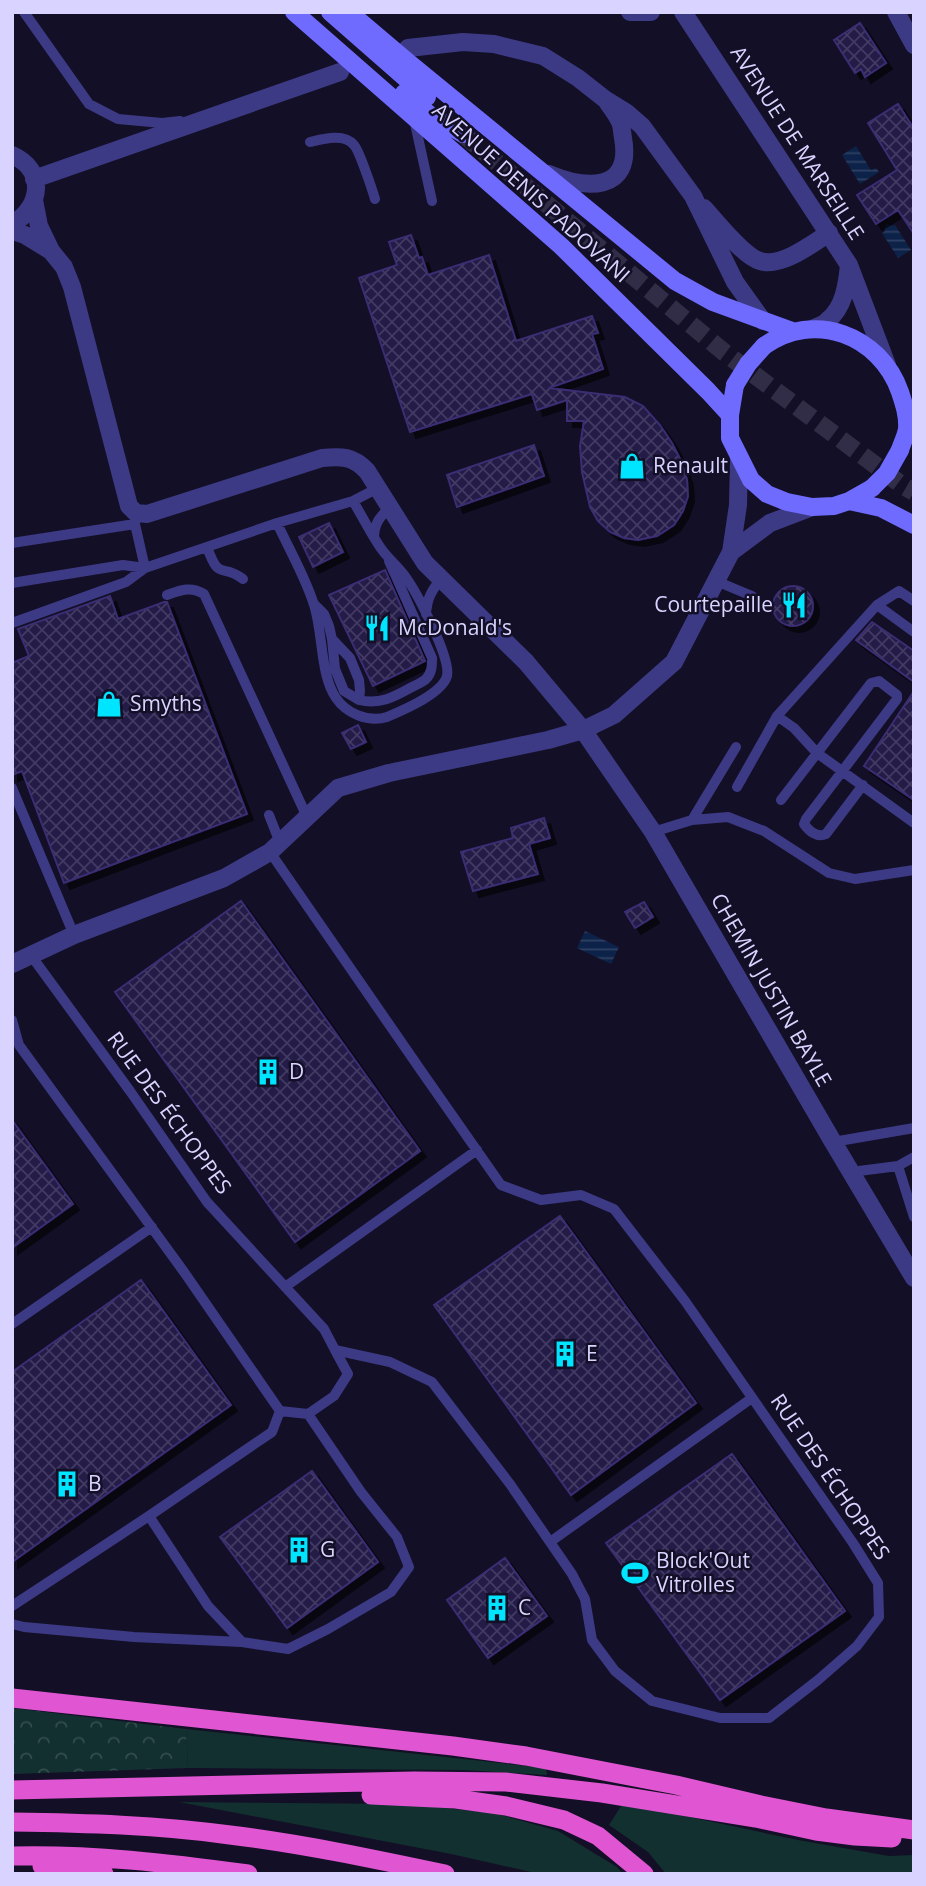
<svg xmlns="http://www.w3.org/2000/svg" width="926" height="1886" font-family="'Open Sans',sans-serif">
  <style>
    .grass { fill: #12302f }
    .forest { fill: url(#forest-crowns) }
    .water { fill: url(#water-rules) }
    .building { fill: url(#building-cross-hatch); stroke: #3b2d73; stroke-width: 2; filter: url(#shadow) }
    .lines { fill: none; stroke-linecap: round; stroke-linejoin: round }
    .secondary-tunnel { stroke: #312d47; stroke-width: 18; stroke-dasharray: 18 9; stroke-linecap: butt }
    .service { stroke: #3d3a85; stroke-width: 10 }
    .minor { stroke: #3d3a85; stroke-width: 18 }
    .tertiary { stroke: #3d3a85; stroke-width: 18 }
    .secondary { stroke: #6f6bff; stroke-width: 18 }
    .trunk { stroke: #e055d1; stroke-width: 19 }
    .secondary-bridge { stroke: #6f6bff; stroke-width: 18 }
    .labels { text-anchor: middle; stroke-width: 5; stroke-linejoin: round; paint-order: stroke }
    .street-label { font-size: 21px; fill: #d9d4ff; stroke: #130f26 }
    .poi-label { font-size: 21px; fill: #d9d4ff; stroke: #130f26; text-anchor: start }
  </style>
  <defs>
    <pattern id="forest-crowns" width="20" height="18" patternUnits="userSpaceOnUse" patternTransform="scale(1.75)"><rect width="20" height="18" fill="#12302f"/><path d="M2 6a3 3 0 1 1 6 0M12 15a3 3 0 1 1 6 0" fill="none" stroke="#344d4e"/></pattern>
    <pattern id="water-rules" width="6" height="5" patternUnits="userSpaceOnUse" patternTransform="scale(1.75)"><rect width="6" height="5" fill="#0c2248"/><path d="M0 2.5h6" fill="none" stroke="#2f4163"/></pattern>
    <pattern id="building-cross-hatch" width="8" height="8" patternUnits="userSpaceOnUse" patternTransform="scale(1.75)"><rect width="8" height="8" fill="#241b47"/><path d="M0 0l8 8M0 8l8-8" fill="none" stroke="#433b63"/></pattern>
    <filter id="shadow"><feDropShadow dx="6" dy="6" stdDeviation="0" flood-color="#0009"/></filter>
  </defs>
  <rect width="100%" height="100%" fill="#130f26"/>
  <path class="grass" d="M186,1729l360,39 1,7 -85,-5 -274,-2z
    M179,1802l227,2 88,9 64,18 59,36 6,7h-83l-89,-20z
    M623,1803l175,37 91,16 25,-1v19h-248l-18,-22 -39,-27z"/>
  <path class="forest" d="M12,1708l174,21 2,39 -176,6z"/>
  <path class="water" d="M856,146l15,24 5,-2 3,4 -19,12 -18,-29z
    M887,224l5,2 3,-1 16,25 -13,8 -16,-25 3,-2v-5z
    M585,931l34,16 -8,17 -34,-16z"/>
  <path class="building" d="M860,23l26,40 -21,14 -4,-8 -6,4 -21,-33z
    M898,104l16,25v105l-16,-24 -22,14 -19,-29 40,-25 -29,-47z
    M411,235l8,23 3,-1 6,18 61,-20 27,86 76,-25 6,17 -6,1 11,35 -54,19 76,9 18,9 17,19 12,18 9,18 6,19 1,16 -5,15 -9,14 -17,11 -19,4 -14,-2 -14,-6 -12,-11 -8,-14 -8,-35 -2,-26 4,-25h-17v-21l-30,10 -5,-16 -122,38 -51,-154 38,-13 -8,-23z
    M534,445l10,31 -87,31 -10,-32z
    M329,523l14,29 -30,15 -14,-30z
    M385,570l40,91 -52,25 -44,-91z
    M773 606a20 20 0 1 1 40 0a20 20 0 1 1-40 0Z
    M110,596l8,23 46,-17h3l80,212 -183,69 -42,-112 -10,4v-112l17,-7 -11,-27z
    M872,622l42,29v31l-58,-42z
    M914,691v109l-50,-34z
    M358,725l8,17 -15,7 -9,-16z
    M544,818l6,20 -21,6 9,30 -65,17 -12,-39 52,-14 -2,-10z
    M241,901l179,250 -125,91 -180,-250z
    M644,902l9,15 -18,11 -10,-16z
    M12,1120l61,84 -61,44z
    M560,1216l136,187 -125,92 -137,-190z
    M141,1280l90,125 -219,157v-190z
    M732,1454l113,157 -125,89 -114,-157z
    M312,1471l66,91 -91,66 -67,-91z
    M505,1558l42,58 -59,42 -41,-58z"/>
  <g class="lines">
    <path class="secondary-tunnel" d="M463,134l262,219 177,132 12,7"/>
    <path class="service" d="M24,12l65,92 29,15 44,4 18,-2
      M414,119l18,82
      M310,142c13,-3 34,-9 44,3 5,5 18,44 21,54
      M277,523c12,26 29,55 37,82 9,27 6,70 22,93 10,15 32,25 51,19 16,-7 55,-23 60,-41 4,-18 -29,-81 -40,-97 -8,-12 -19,-20 -27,-32 -10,-15 -18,-31 -27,-46
      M374,536c1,-14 6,-19 16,-29
      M12,543l123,-19
      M207,547c13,36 14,15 36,32
      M716,581l36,15
      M12,583l111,-18 22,3 132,-45 76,-22 25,-13
      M167,595c14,-5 24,-9 37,-1l103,223
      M914,601l-15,-10 -22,14 -100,111 17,12 23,25 97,70
      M314,604l10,10 5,12 3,13 18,19 9,22 1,11 -1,9c21,5 35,-3 53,-13 4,-2 11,-5 14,-8 6,-6 6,-14 6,-21l-43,-97
      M877,605l37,27
      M426,614c1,-15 5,-23 15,-35
      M12,623l114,-41 19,-14 -10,-44 1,-11
      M332,639l3,30 9,22 15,9
      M737,787l40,-71
      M12,788l62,147
      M781,800l90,-117 8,-2 18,14v4l-91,120 -2,5c5,7 13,14 22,10l37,-49
      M269,815l11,28
      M692,820l44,-73
      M653,832l39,-12 36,-3 36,14 65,42 26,6 59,-9
      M30,954l100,137 77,111 117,127 11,21 55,12 42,20 78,102 62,90 13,25 7,41 23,31 37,30 68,17h49l49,-38 39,-34 22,-29 -1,-34 -25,-40 -168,-242 -71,-92 -33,-14 -40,5 -40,-15 -79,-113 -152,-220
      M12,1020l7,25 165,227 96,139 -8,21 -123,84 -137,90
      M833,1142l81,-14
      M898,1166l16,-9
      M851,1172l47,-6 16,51
      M285,1287l192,-137
      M12,1324l140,-97
      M280,1411l28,3 26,-18 14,-22 -13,-24
      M149,1516l59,90 34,36 46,7 40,-20 63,-37 18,-25 -12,-30 -36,-45 -53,-78
      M550,1542l202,-144
      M12,1624l12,3 110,10 108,5"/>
    <path class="minor" d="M630,12h21
      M896,12l18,33
      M408,48l55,-6 31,2 49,12 35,22 28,22 21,13 15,13 51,70 42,86 28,39
      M12,155c34,15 30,52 0,69
      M549,174c36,15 84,19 74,-36 -1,-5 -1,-12 -3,-16 -3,-7 -8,-13 -12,-19
      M34,179l306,-107
      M34,200l5,26 12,25 13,16 8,20 57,219 7,7 11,1 175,-56c19,-2 31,-2 45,13l58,92 101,99 57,68 70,102 180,310 81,136
      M704,208c13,14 39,48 56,53 21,7 52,-17 69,-28
      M12,231l13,4 26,16
      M731,552l39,-29 42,-16
      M12,964l62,-29 150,-57 46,-26 68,-64 51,-15 159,-33 35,-10 31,-15 60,-53 57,-110 7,-47 1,-46"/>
    <path class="tertiary" d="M683,12l166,253 38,100
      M812,329c4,-2 11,-4 15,-8 17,-13 20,-36 22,-56"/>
    <path class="secondary" d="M294,12l267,234 147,145 22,24
      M330,12l97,85
      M349,12l59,50 267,219 38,21 79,29
      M404,93l26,22 33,19
      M764,346c50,-36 116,-11 136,46 4,12 8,24 7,37 -1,7 -5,14 -7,21
      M735,385l-5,30v23l21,42 16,14 20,8 25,5 22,-1 15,-5 23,-13
      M849,501l32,7 33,17"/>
    <path class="trunk" d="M12,1698l441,48 73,10 150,29 85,20 65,13 88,12
      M12,1790l402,-9 92,1 96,11 154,25 60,13 39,5 37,2
      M371,1795l85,4 50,7 58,14 34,16 46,38
      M12,1822c73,1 146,3 218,13 73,9 144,24 215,39
      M12,1856c79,-2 157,7 236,18
      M42,1866l62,8"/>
    <path class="secondary-bridge" d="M735,385l13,-21 16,-18
      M872,488l15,-15 13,-23"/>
  </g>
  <defs>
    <g id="shop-bare" transform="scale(2.1)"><path d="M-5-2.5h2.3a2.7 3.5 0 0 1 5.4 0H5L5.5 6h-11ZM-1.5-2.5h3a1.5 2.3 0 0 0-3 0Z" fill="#00e5ff" stroke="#130f26" stroke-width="2.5" paint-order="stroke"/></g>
    <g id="restaurant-bare" transform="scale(2.1)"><path d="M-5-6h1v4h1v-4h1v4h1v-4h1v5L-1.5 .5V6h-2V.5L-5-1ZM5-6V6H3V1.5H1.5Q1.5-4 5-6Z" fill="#00e5ff" stroke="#130f26" stroke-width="2.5" paint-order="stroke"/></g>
    <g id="building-bare" transform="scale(2.1)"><path d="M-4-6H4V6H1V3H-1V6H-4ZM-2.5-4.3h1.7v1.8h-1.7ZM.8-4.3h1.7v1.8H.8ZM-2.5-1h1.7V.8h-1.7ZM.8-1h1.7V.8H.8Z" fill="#00e5ff" stroke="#130f26" stroke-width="2.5" paint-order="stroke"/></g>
    <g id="stadium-bare" transform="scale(2.1)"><path d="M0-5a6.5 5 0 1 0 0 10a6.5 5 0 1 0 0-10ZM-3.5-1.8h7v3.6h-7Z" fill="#00e5ff" stroke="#130f26" stroke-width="2.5" paint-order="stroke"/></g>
  </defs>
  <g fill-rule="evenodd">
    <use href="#shop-bare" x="632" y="466"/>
    <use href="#restaurant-bare" x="794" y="605"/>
    <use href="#restaurant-bare" x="377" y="628"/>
    <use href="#shop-bare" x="109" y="704"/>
    <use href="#building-bare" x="268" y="1072"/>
    <use href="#building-bare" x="565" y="1354"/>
    <use href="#building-bare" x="67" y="1484"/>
    <use href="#building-bare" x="299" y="1550"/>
    <use href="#stadium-bare" x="635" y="1573"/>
    <use href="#building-bare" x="497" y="1608"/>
  </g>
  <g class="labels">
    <g class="street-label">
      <text transform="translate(797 143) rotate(57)" y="7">AVENUE DE MARSEILLE</text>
      <text transform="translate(531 193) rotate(42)" y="7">AVENUE DENIS PADOVANI</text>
      <text transform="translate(771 990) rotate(60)" y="7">CHEMIN JUSTIN BAYLE</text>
      <text transform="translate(169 1113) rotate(54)" y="7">RUE DES ÉCHOPPES</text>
      <text transform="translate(830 1477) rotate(56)" y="7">RUE DES ÉCHOPPES</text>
    </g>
    <g class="poi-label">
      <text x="653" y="473">Renault</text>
      <text x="773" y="612" text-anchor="end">Courtepaille</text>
      <text x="398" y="635">McDonald's</text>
      <text x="130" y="711">Smyths</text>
      <text x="289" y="1079">D</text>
      <text x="586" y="1361">E</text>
      <text x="88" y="1491">B</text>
      <text x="320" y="1557">G</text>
      <text x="656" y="1568">Block'Out<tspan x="656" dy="24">Vitrolles</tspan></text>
      <text x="518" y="1615">C</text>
    </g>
  </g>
  <rect width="926" height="1886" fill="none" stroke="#d9d4ff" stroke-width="28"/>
</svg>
